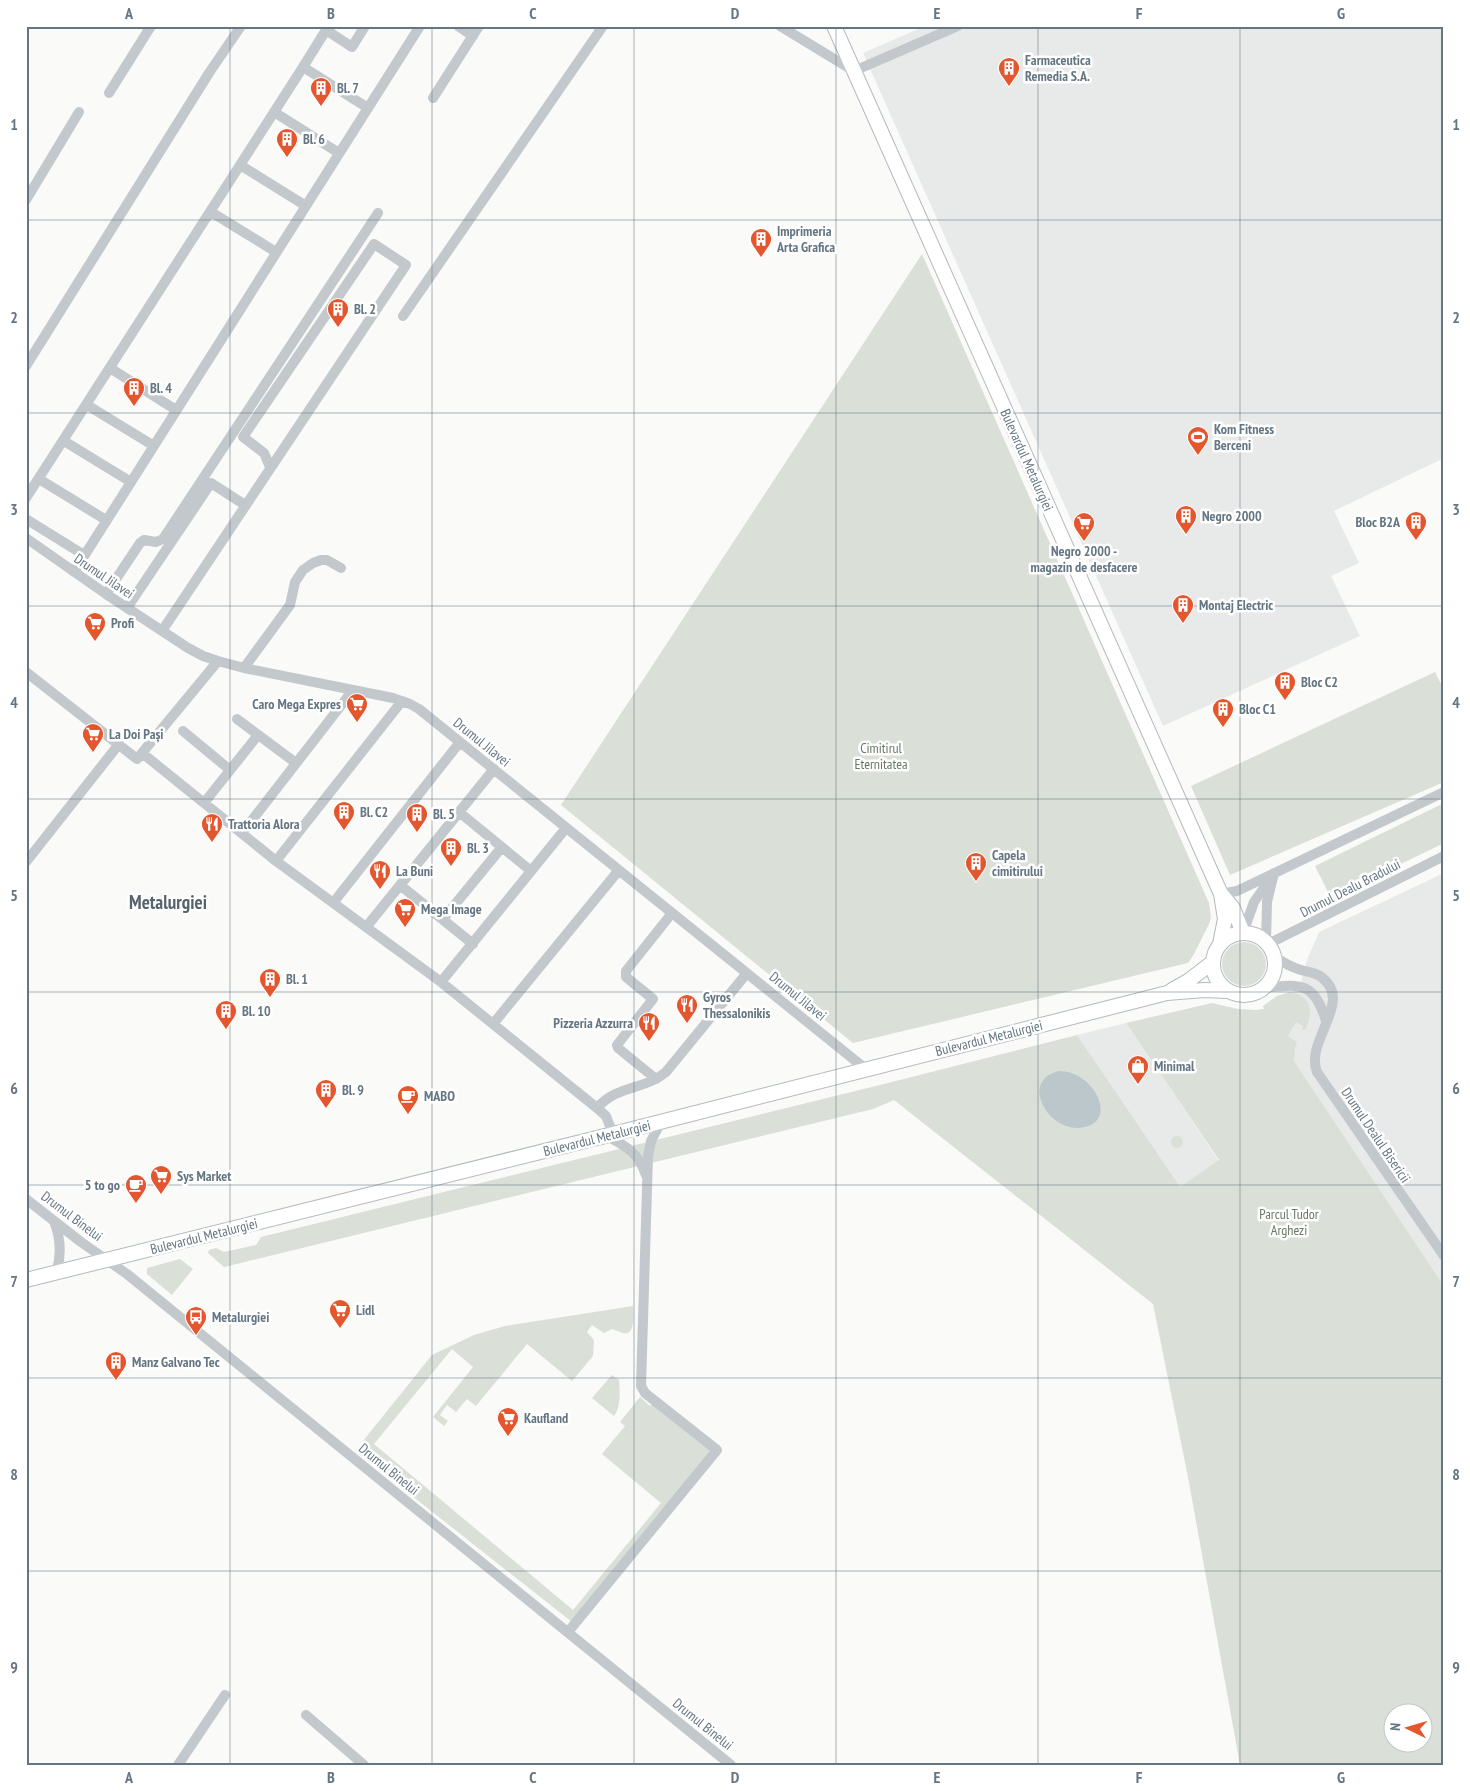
<svg xmlns="http://www.w3.org/2000/svg" width="1470" height="1791" font-family="'PT Sans Narrow',sans-serif">
  <style>
    .built { fill: #e8e9e9 }
    .green { fill: #dadfd7; fill-rule: evenodd }
    .water { fill: #bbc7cb }
    .lines { fill: none; stroke-linecap: round; stroke-linejoin: round }
    .secondary-casing { stroke: #b3babf; stroke-width: 16 }
    .street { stroke: #c3c8cc; stroke-width: 10 }
    .secondary { stroke: #fff; stroke-width: 14 }
    .grid { fill: none; stroke: #657683; stroke-width: 1; stroke-opacity: 0.55 }
    .labels { text-anchor: middle; stroke-width: 5; stroke-linejoin: round; paint-order: stroke }
    .poi-label { font-size: 14px; font-weight: bold; fill: #657683; stroke: #fff; text-anchor: start }
    .street-label { font-size: 14px; fill: #657683; stroke: #fff }
    .park-label { font-size: 14px; fill: #687a64; stroke: #fff }
    .district-label { font-size: 19px; font-weight: bold; fill: #57646e; stroke: #fff }
    .neatline { fill: none; stroke: #657683; stroke-width: 2 }
    .grid-label { font-size: 16px; text-anchor: middle; font-weight: bold; fill: #657683 }
  </style>
  <rect width="100%" height="100%" fill="#fafaf8"/>
  <path class="built" d="M925,26h519v432l-110,53 25,52 -28,13 29,60 -197,90 -300,-673z
    M1444,873v413l-168,-252 -1,-8 -11,-17 35,-20 8,-29 12,-28z
    M1126,1023l93,138 -40,27 -102,-153z"/>
  <path class="green" d="M922,254l287,649 2,15 -2,6 -15,30 -6,9 -335,80 -292,-238z
    M1435,672l9,18v92l-214,93 -39,-89z
    M1444,803v40l-113,55 -16,-32z
    M1222 964a22 22 0 1 1 44 0a22 22 0 1 1-44 0Z
    M1290,992c22,4 24,21 15,38l-3,-1 1,-3 -7,-4 -8,14 9,6 -2,5 -1,14 150,225v479h-204l-52,-288 -35,-173 -259,-204 -21,9 -649,158 -16,-14 1,-3 7,-2 8,4 32,-7 5,-8 627,-154 189,-48 103,152 39,-27 -93,-137 86,-20 26,6 17,1 9,-1 -1,-3 14,-10zM1392,1714h30v30h-30z
    M1171 1142a6 6 0 1 1 12 0a6 6 0 1 1-12 0Z
    M180,1259l13,10 -21,26 -25,-21v-6z
    M633,1306c0,7 3,31 -10,27 -4,-1 -7,-3 -11,-4l-8,4 -12,-8 -5,7 7,8 -1,16 -21,25 -45,-37 -51,62 -9,-7 -11,13 -9,-7 -7,10 8,6 -4,5 -11,-9 40,-50 -21,-18 -78,95 199,166 88,-107 -59,-49 23,-28 -5,-4 20,-25 10,9 3,-3 58,47 -139,172 -217,-171 77,-96 42,-20 31,-9z
    M612,1375l7,5c1,12 2,26 -5,36l-22,-18z"/>
  <path class="water" d="M1059,1071c35,0 59,49 26,56 -34,9 -68,-46 -26,-56z"/>
  <g class="lines">
    <g class="secondary-casing">
      <path id="secondary" d="M834,26l387,868 4,25 -5,25
        M1222,895l11,13 10,25
        M1213 964a31 31 0 1 1 62 0a31 31 0 1 1-62 0Z
        M1172,990l16,-9 25,-19
        M26,1280l587,-146 554,-141 37,-3 24,1"/>
    </g>
    <path class="street" d="M458,26l15,10
      M780,26l74,45 104,-45
      M303,67l23,-37 26,17 13,-21
      M109,93l42,-67
      M433,98l46,-72
      M274,112l65,41
      M240,165l66,41
      M26,200l53,-88
      M211,212l65,40
      M403,316l200,-290
      M26,366l183,-293 32,-47
      M110,368l66,42
      M87,405l67,41
      M64,441l67,41
      M39,479l67,41
      M26,498l277,-431 65,41
      M26,519l58,36
      M26,538l80,56 82,54 15,8 15,5 26,7 149,30 17,6 9,5 448,361
      M74,572l346,-546
      M106,594l34,-51 4,-3 12,2 7,-3 215,-326
      M127,608l84,-125 34,22
      M162,631l244,-366 -32,-21 -131,193 21,16 6,14
      M244,668l46,-63 5,-23 8,-12 10,-7 8,-3h6l14,8
      M26,672l111,87 81,-98
      M237,719l59,44
      M183,731l47,39
      M142,753l134,108 126,-160
      M204,803l54,-68
      M459,812l72,59
      M242,833l111,-143
      M276,861l165,121 156,126 9,8 7,18
      M26,862l93,-118
      M400,885l73,59
      M1221,894l16,-3 207,-99
      M333,903l127,-161
      M443,919l59,-72
      M367,926l127,-157
      M1243,933l11,-31 18,-26
      M1266,942l1,-40 7,-29
      M1268,944l176,-88
      M1274,956c8,6 17,11 27,14 6,2 13,2 19,6 36,25 -16,64 -3,96l127,184
      M441,982l125,-154
      M1263,988c37,-4 51,-7 63,33
      M493,1024l126,-154
      M656,1079l-38,-31 -1,-3 36,-46 -27,-22v-6l46,-58
      M597,1108c20,-23 48,-18 69,-36l81,-99
      M607,1136c20,11 31,16 39,39
      M26,1199l55,43 46,32 604,491
      M54,1221c7,18 8,34 2,52
      M568,1632l149,-182 -72,-57 -4,-7 7,-230 3,-15 10,-19
      M306,1715l58,50
      M178,1765l47,-70"/>
    <use href="#secondary" class="secondary"/>
  </g>
  <path class="grid" d="M230,26v1739M432,26v1739M634,26v1739M836,26v1739M1038,26v1739M1240,26v1739M26,220h1418M26,413h1418M26,606h1418M26,799h1418M26,992h1418M26,1185h1418M26,1378h1418M26,1571h1418"/>
  <defs>
    <g id="building-pin" transform="scale(1.125)"><path d="M0 17L-7.5 6A9.5 9.5 0 1 1 7.5 6Z" fill="#e4572e" stroke="#fff"/><path d="M-4-6H4V6H1V3H-1V6H-4ZM-2.5-4.3h1.7v1.8h-1.7ZM.8-4.3h1.7v1.8H.8ZM-2.5-1h1.7V.8h-1.7ZM.8-1h1.7V.8H.8Z" fill="#fff"/></g>
    <g id="stadium-pin" transform="scale(1.125)"><path d="M0 17L-7.5 6A9.5 9.5 0 1 1 7.5 6Z" fill="#e4572e" stroke="#fff"/><path d="M0-5a6.5 5 0 1 0 0 10a6.5 5 0 1 0 0-10ZM-3.5-1.8h7v3.6h-7Z" fill="#fff"/></g>
    <g id="supermarket-pin" transform="scale(1.125)"><path d="M0 17L-7.5 6A9.5 9.5 0 1 1 7.5 6Z" fill="#e4572e" stroke="#fff"/><path d="M-6-5.5h2.5l.6 2H6L4.5 2H-2.5L-4.4-4H-6ZM-1.5 3.2a1.3 1.3 0 1 0 .1 0ZM3 3.2a1.3 1.3 0 1 0 .1 0Z" fill="#fff"/></g>
    <g id="restaurant-pin" transform="scale(1.125)"><path d="M0 17L-7.5 6A9.5 9.5 0 1 1 7.5 6Z" fill="#e4572e" stroke="#fff"/><path d="M-5-6h1v4h1v-4h1v4h1v-4h1v5L-1.5 .5V6h-2V.5L-5-1ZM5-6V6H3V1.5H1.5Q1.5-4 5-6Z" fill="#fff"/></g>
    <g id="shop-pin" transform="scale(1.125)"><path d="M0 17L-7.5 6A9.5 9.5 0 1 1 7.5 6Z" fill="#e4572e" stroke="#fff"/><path d="M-5-2.5h2.3a2.7 3.5 0 0 1 5.4 0H5L5.5 6h-11ZM-1.5-2.5h3a1.5 2.3 0 0 0-3 0Z" fill="#fff"/></g>
    <g id="cafe-pin" transform="scale(1.125)"><path d="M0 17L-7.5 6A9.5 9.5 0 1 1 7.5 6Z" fill="#e4572e" stroke="#fff"/><path d="M-5.5-4.5H6V0H3Q3 3.5 0 3.5H-2.5Q-5.5 3.5-5.5 0ZM3-3.2v2h1.7v-2ZM-6 4.5H4V6H-6Z" fill="#fff"/></g>
    <g id="bus-pin" transform="scale(1.125)"><path d="M0 17L-7.5 6A9.5 9.5 0 1 1 7.5 6Z" fill="#e4572e" stroke="#fff"/><path d="M-5-6H5V4H4V6H2V4H-2V6H-4V4H-5ZM-3.5-4V0h7V-4ZM-3.5 1.2v1.5H-2V1.2ZM2 1.2v1.5H3.5V1.2Z" fill="#fff"/></g>
  </defs>
  <g fill-rule="evenodd">
    <use href="#building-pin" x="1009" y="68"/>
    <use href="#building-pin" x="321" y="88"/>
    <use href="#building-pin" x="287" y="139"/>
    <use href="#building-pin" x="761" y="239"/>
    <use href="#building-pin" x="338" y="309"/>
    <use href="#building-pin" x="134" y="388"/>
    <use href="#stadium-pin" x="1198" y="437"/>
    <use href="#building-pin" x="1186" y="516"/>
    <use href="#building-pin" x="1416" y="522"/>
    <use href="#supermarket-pin" x="1084" y="523"/>
    <use href="#building-pin" x="1183" y="605"/>
    <use href="#supermarket-pin" x="95" y="623"/>
    <use href="#building-pin" x="1285" y="682"/>
    <use href="#supermarket-pin" x="357" y="704"/>
    <use href="#building-pin" x="1223" y="709"/>
    <use href="#supermarket-pin" x="93" y="734"/>
    <use href="#building-pin" x="344" y="812"/>
    <use href="#building-pin" x="417" y="814"/>
    <use href="#restaurant-pin" x="212" y="824"/>
    <use href="#building-pin" x="451" y="848"/>
    <use href="#building-pin" x="976" y="863"/>
    <use href="#restaurant-pin" x="380" y="871"/>
    <use href="#supermarket-pin" x="405" y="909"/>
    <use href="#building-pin" x="270" y="979"/>
    <use href="#restaurant-pin" x="687" y="1005"/>
    <use href="#building-pin" x="226" y="1011"/>
    <use href="#restaurant-pin" x="649" y="1023"/>
    <use href="#shop-pin" x="1138" y="1066"/>
    <use href="#building-pin" x="326" y="1090"/>
    <use href="#cafe-pin" x="408" y="1096"/>
    <use href="#supermarket-pin" x="161" y="1176"/>
    <use href="#cafe-pin" x="136" y="1185"/>
    <use href="#supermarket-pin" x="340" y="1310"/>
    <use href="#bus-pin" x="196" y="1317"/>
    <use href="#building-pin" x="116" y="1362"/>
    <use href="#supermarket-pin" x="508" y="1418"/>
  </g>
  <g class="labels">
    <g class="poi-label">
      <text x="1025" y="65">Farmaceutica<tspan x="1025" dy="16">Remedia S.A.</tspan></text>
      <text x="337" y="93">Bl. 7</text>
      <text x="303" y="144">Bl. 6</text>
      <text x="777" y="236">Imprimeria<tspan x="777" dy="16">Arta Grafica</tspan></text>
      <text x="354" y="314">Bl. 2</text>
      <text x="150" y="393">Bl. 4</text>
      <text x="1214" y="434">Kom Fitness<tspan x="1214" dy="16">Berceni</tspan></text>
      <text x="1202" y="521">Negro 2000</text>
      <text x="1400" y="527" text-anchor="end">Bloc B2A</text>
      <text x="1084" y="556" text-anchor="middle">Negro 2000 -<tspan x="1084" dy="16">magazin de desfacere</tspan></text>
      <text x="1199" y="610">Montaj Electric</text>
      <text x="111" y="628">Profi</text>
      <text x="1301" y="687">Bloc C2</text>
      <text x="341" y="709" text-anchor="end">Caro Mega Expres</text>
      <text x="1239" y="714">Bloc C1</text>
      <text x="109" y="739">La Doi Pași</text>
      <text x="360" y="817">Bl. C2</text>
      <text x="433" y="819">Bl. 5</text>
      <text x="228" y="829">Trattoria Alora</text>
      <text x="467" y="853">Bl. 3</text>
      <text x="992" y="860">Capela<tspan x="992" dy="16">cimitirului</tspan></text>
      <text x="396" y="876">La Buni</text>
      <text x="421" y="914">Mega Image</text>
      <text x="286" y="984">Bl. 1</text>
      <text x="703" y="1002">Gyros<tspan x="703" dy="16">Thessalonikis</tspan></text>
      <text x="242" y="1016">Bl. 10</text>
      <text x="633" y="1028" text-anchor="end">Pizzeria Azzurra</text>
      <text x="1154" y="1071">Minimal</text>
      <text x="342" y="1095">Bl. 9</text>
      <text x="424" y="1101">MABO</text>
      <text x="177" y="1181">Sys Market</text>
      <text x="120" y="1190" text-anchor="end">5 to go</text>
      <text x="356" y="1315">Lidl</text>
      <text x="212" y="1322">Metalurgiei</text>
      <text x="132" y="1367">Manz Galvano Tec</text>
      <text x="524" y="1423">Kaufland</text>
    </g>
    <g class="street-label">
      <text transform="translate(1027 460) rotate(66)" y="5">Bulevardul Metalurgiei</text>
      <text transform="translate(104 576) rotate(34)" y="5">Drumul Jilavei</text>
      <text transform="translate(482 742) rotate(39)" y="5">Drumul Jilavei</text>
      <text transform="translate(1350 888) rotate(-27)" y="5">Drumul Dealu Bradului</text>
      <text transform="translate(798 996) rotate(39)" y="5">Drumul Jilavei</text>
      <text transform="translate(989 1038) rotate(-14)" y="5">Bulevardul Metalurgiei</text>
      <text transform="translate(1376 1135) rotate(56)" y="5">Drumul Dealul Bisericii</text>
      <text transform="translate(597 1138) rotate(-14)" y="5">Bulevardul Metalurgiei</text>
      <text transform="translate(72 1216) rotate(37)" y="5">Drumul Binelui</text>
      <text transform="translate(204 1236) rotate(-14)" y="5">Bulevardul Metalurgiei</text>
      <text transform="translate(389 1469) rotate(39)" y="5">Drumul Binelui</text>
      <text transform="translate(703 1724) rotate(39)" y="5">Drumul Binelui</text>
    </g>
    <g class="park-label">
      <text x="881" y="753">Cimitirul<tspan x="881" dy="16">Eternitatea</tspan></text>
      <text x="1289" y="1219">Parcul Tudor<tspan x="1289" dy="16">Arghezi</tspan></text>
    </g>
    <g class="district-label">
      <text x="168" y="909">Metalurgiei</text>
    </g>
  </g>
  <rect width="1470" height="1791" fill="none" stroke="#ffffff" stroke-width="55"/>
  <g transform="translate(1408 1728) rotate(275)"><circle r="24" fill="#ffffff" stroke="#c1c8cd"/>
  <path d="M0-4L9 19L0 12L-9 19Z" fill="#e4572e"/>
  <text y="-8" font-size="14" font-weight="bold" text-anchor="middle" fill="#657683">N</text>
  </g>
  <rect x="28" y="28" width="1414" height="1736" class="neatline"/>
  <g class="grid-label">
    <text x="129" y="19">A</text>
    <text x="331" y="19">B</text>
    <text x="533" y="19">C</text>
    <text x="735" y="19">D</text>
    <text x="937" y="19">E</text>
    <text x="1139" y="19">F</text>
    <text x="1341" y="19">G</text>
    <text x="14" y="130">1</text>
    <text x="1456" y="130">1</text>
    <text x="14" y="323">2</text>
    <text x="1456" y="323">2</text>
    <text x="14" y="515">3</text>
    <text x="1456" y="515">3</text>
    <text x="14" y="708">4</text>
    <text x="1456" y="708">4</text>
    <text x="14" y="901">5</text>
    <text x="1456" y="901">5</text>
    <text x="14" y="1094">6</text>
    <text x="1456" y="1094">6</text>
    <text x="14" y="1287">7</text>
    <text x="1456" y="1287">7</text>
    <text x="14" y="1480">8</text>
    <text x="1456" y="1480">8</text>
    <text x="14" y="1673">9</text>
    <text x="1456" y="1673">9</text>
    <text x="129" y="1783">A</text>
    <text x="331" y="1783">B</text>
    <text x="533" y="1783">C</text>
    <text x="735" y="1783">D</text>
    <text x="937" y="1783">E</text>
    <text x="1139" y="1783">F</text>
    <text x="1341" y="1783">G</text>
  </g>
</svg>
